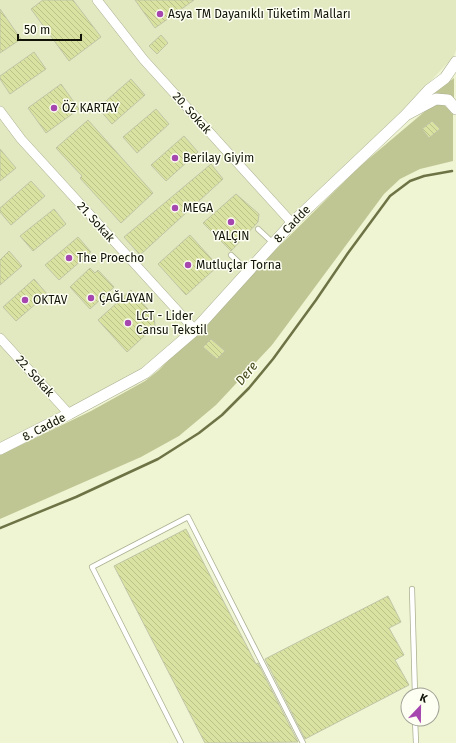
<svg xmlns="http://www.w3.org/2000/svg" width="456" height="743" font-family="'Fira Sans',sans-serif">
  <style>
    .built { fill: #e2e8c0 }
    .green { fill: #c0c693 }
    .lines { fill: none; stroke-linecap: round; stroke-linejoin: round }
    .stream { stroke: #6e7345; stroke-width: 2.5 }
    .building { fill: url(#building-back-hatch); stroke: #c0c5a6 }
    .service-casing { stroke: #acb092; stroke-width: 6 }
    .minor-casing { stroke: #acb092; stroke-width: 10 }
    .tertiary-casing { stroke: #acb092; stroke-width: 12 }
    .service { stroke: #fff; stroke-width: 4.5 }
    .minor { stroke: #fff; stroke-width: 9 }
    .tertiary { stroke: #fff; stroke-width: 11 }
    .poi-dot { fill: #a647b0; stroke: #fdfff2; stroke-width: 1.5 }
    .labels { text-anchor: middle; stroke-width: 3; stroke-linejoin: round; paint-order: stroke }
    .poi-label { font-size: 12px; fill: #111208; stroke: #fdfff2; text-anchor: start }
    .street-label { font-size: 12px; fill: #111208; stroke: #fdfff2 }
    .water-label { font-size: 13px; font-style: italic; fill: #444819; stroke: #fdfff2 }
  </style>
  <defs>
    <pattern id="building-back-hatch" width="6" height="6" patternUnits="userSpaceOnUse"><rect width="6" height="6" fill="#dae2a1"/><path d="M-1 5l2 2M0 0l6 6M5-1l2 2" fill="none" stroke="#bac189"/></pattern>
  </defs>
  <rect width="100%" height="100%" fill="#eff4d3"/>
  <path class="built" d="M0,0h456v50l-2,6 -161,172 -156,157 -137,67z"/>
  <path class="green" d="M454,78v21l-12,-4 -9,-1z
    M435,104h8l10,9v48l-33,8 -20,10 -16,15 -112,151 -56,60 -37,31 -38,21 -141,62v-64l91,-44 54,-30 14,-11 77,-81 123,-122 71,-60z"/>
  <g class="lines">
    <path class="stream" d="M0,528l76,-31 82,-38 41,-26 23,-18 27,-27 24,-29 43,-59 32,-47 42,-57 20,-15 14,-5 28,-5"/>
  </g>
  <path class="building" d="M43,0h30l28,37 -32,24 -38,-52z
    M135,0h59l-39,28z
    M0,9l21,30 -21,14z
    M161,35l7,8 -11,11 -8,-8z
    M34,52l12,17 -36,25 -10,-15v-3z
    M131,79l14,16 -33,29 -14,-16z
    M61,84l18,25 -33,24 -18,-25z
    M156,109l13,15 -32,29 -14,-16z
    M88,120l65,73 -32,30 -41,-45 2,-2 -26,-28z
    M432,121l8,8 -11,9 -7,-9z
    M184,136l14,16 -32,29 -15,-16z
    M0,149l16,19 -16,13z
    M211,164l12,15 -83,76 -16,-18z
    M31,181l14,15 -34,29 -11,-13v-4z
    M236,194l23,20 -1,8 -27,29 -28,-28z
    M54,209l12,15 -33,27 -13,-15z
    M190,235l28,31 -32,29 -28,-31z
    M78,237l13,15 -32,28 -14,-15z
    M9,251l13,15 -22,19v-25z
    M90,268l5,5 3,-3 16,17 -24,22 -20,-22z
    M34,279l13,15 -31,27 -13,-14z
    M131,290l23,26 1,10 -28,26 -29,-32z
    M211,339l14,12 -8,8 -14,-12z
    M186,529l70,135 2,-1 40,79 -93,1 -91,-177z
    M388,596l13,26 -12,6 15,27 -9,5 14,25 -104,54 -40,-80z"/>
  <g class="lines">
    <g class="service-casing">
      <path id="service" d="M258,229l15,14
        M231,255l17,16
        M412,589l3,106
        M415,719l1,24
        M181,743l-89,-176 96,-50 115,226"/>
    </g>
    <g class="minor-casing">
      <path id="minor" d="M97,0l47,60 148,163
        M0,111l21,28 174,191
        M0,338l69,76"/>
    </g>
    <g class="tertiary-casing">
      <path id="tertiary" d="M456,62l-11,16 -16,12 -23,25 30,-16 12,1 8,9
        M0,449l69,-35 76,-41 50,-43 97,-107 114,-108"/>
    </g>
    <use href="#service" class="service"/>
    <use href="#minor" class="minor"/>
    <use href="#tertiary" class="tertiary"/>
  </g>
  <g class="poi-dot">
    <circle cx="160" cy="14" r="4"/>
    <circle cx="54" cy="108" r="4"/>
    <circle cx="175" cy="158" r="4"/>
    <circle cx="175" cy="208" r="4"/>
    <circle cx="231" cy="222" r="4"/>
    <circle cx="69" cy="258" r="4"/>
    <circle cx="188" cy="265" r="4"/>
    <circle cx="91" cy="298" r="4"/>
    <circle cx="25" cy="300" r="4"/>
    <circle cx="128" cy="323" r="4"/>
  </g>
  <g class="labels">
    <g class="poi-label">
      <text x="168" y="18">Asya TM Dayanıklı Tüketim Malları</text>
      <text x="62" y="112">ÖZ KARTAY</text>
      <text x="183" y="162">Berilay Giyim</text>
      <text x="183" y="212">MEGA</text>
      <text x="231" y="240" text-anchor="middle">YALÇIN</text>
      <text x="77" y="262">The Proecho</text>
      <text x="196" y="269">Mutluçlar Torna</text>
      <text x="99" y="302">ÇAĞLAYAN</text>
      <text x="33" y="304">OKTAV</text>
      <text x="136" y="320">LCT - Lider<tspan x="136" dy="14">Cansu Tekstil</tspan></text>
    </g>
    <g class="street-label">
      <text transform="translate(192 113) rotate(48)" y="4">20. Sokak</text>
      <text transform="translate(96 222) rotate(48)" y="4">21. Sokak</text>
      <text transform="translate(292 224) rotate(-46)" y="4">8. Cadde</text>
      <text transform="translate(35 376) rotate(48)" y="4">22. Sokak</text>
      <text transform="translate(44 427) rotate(-27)" y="4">8. Cadde</text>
    </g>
    <g class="water-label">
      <text transform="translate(246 373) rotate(-51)" y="5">Dere</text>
    </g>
  </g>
  <g transform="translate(420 707) rotate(22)"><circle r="19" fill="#fdfff2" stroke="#9fa094"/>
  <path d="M0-3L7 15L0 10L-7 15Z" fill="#a647b0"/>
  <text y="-6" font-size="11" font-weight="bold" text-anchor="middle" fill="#111208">K</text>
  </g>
  <path d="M18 34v6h63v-6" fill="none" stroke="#111208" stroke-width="2"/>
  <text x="24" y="34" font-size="12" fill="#111208" stroke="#fdfff2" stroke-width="3" paint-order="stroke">50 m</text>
</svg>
